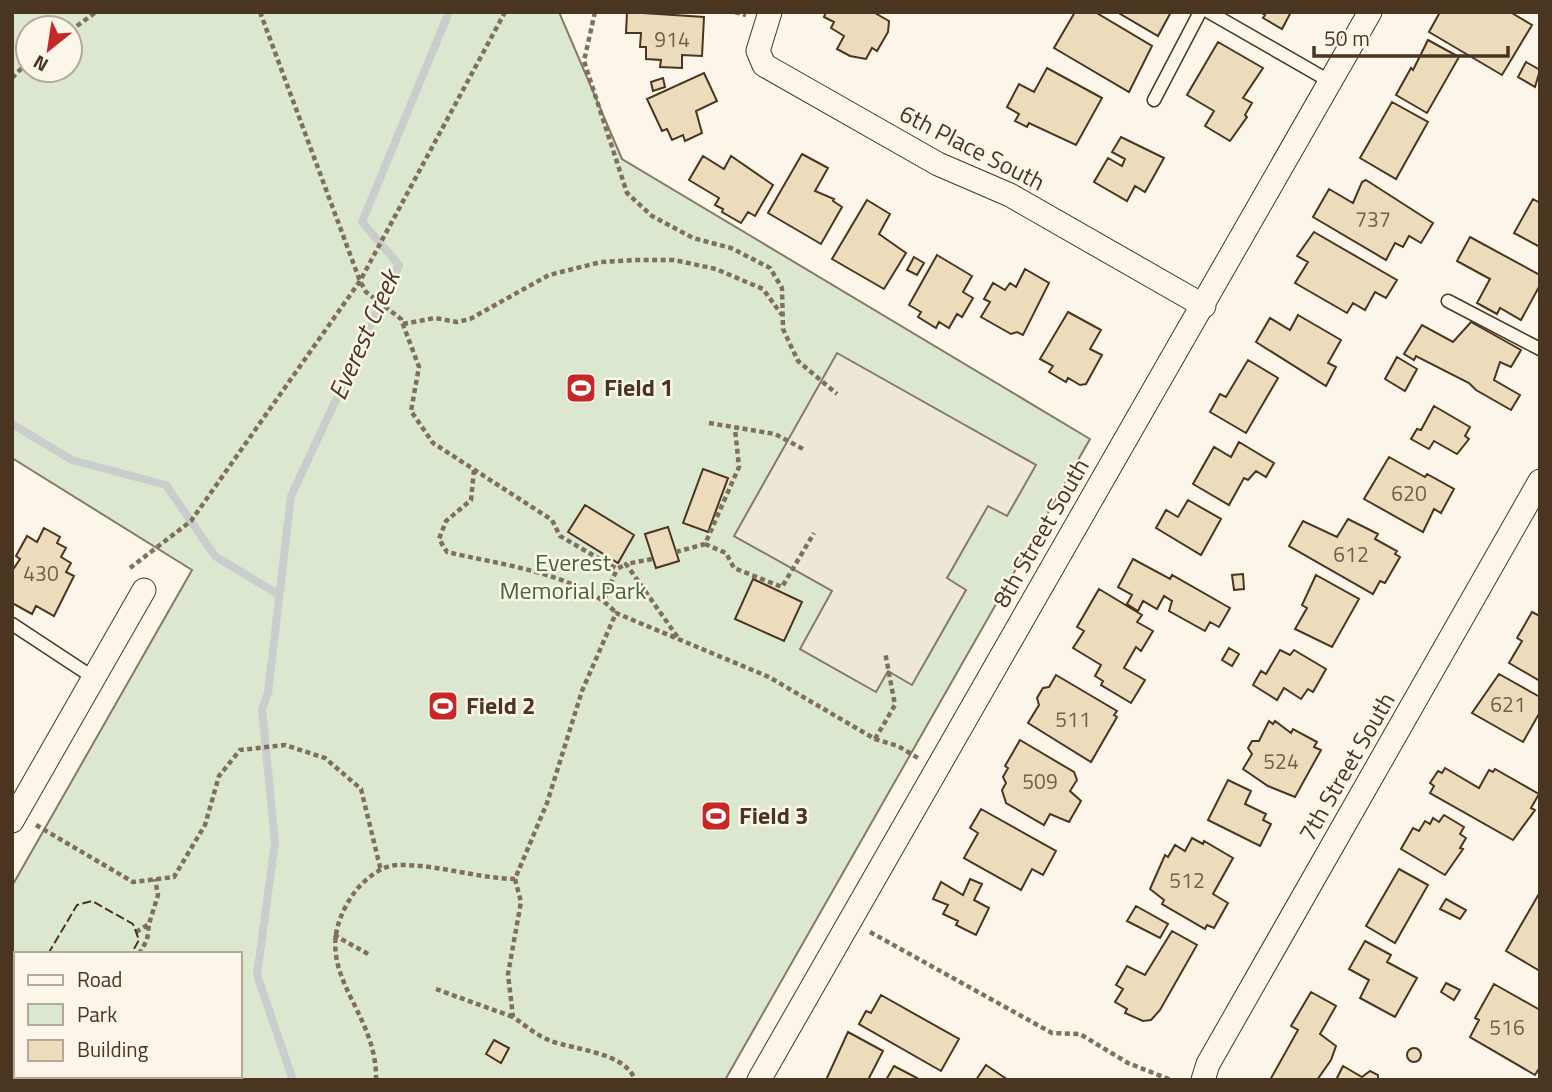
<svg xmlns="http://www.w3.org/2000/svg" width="1552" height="1092" font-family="'Titillium Web',sans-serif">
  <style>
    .green { fill: #dce7d0; stroke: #887966; stroke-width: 2; fill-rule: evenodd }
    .parking { fill: #ede7d9; stroke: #887966; stroke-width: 2 }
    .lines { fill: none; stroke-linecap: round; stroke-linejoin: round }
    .stream { stroke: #c9cecd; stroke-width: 8 }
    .building { fill: #ecdcbc; stroke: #4a3520; stroke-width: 2 }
    .service-casing { stroke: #4a3520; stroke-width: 15 }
    .minor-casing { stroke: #4a3520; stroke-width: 25 }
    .path { stroke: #7f6f5c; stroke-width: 4.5; stroke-dasharray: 5 3.5; stroke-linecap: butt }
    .service { stroke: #fbf6e9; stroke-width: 12 }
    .minor { stroke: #fbf6e9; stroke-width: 23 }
    .fence { stroke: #4a3520; stroke-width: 2; stroke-dasharray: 9 3.5; stroke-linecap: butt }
    .labels { text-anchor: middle; stroke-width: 5; stroke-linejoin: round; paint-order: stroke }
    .number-label { font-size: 21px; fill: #725f47 }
    .street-label { font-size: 24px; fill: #4a3520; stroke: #fbf6e9 }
    .poi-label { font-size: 24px; font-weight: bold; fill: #4a3520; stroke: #fbf6e9; text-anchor: start }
    .park-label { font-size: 24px; fill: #436837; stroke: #fbf6e9 }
    .water-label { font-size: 26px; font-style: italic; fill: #4a3520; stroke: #fbf6e9 }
  </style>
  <rect width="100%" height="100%" fill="#fbf6e9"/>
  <path class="green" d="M12,12h547l63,147 468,280 -365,641h-713v-194l180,-316 -180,-112zM28,28h42v42h-42zM16,954h224v122h-224z"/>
  <path class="parking" d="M837,353l199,112 -29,51 -19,-10 -41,72 19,12 -54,95 -24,-14 -12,21 -76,-43 32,-58 -98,-55z"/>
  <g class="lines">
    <path class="stream" d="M12,424l60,36 94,25 49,71 64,39
      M293,1080l-36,-105 18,-133 -13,-133 6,-16 23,-197 108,-231 -37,-43 87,-210"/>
  </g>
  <path class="building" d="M627,12l77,5 -2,39 -20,-1v13l-22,-1 1,-7 -15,-1v-12h-6l1,-14h-15z
    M826,12h47l16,9 -1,11 -11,19 -5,-3 -6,11 -16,-3 -13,-7 7,-13 -13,-8 3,-6 -10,-5z
    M1075,12h20l57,34 -23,46 -75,-44z
    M1117,12h54l-13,24z
    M1260,12h31l-9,17 -19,-11 2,-3z
    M1440,12h70l22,13 -30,50 -73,-43z
    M1428,40l31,17 -32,56 -31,-18 15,-27 2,2z
    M1218,42l45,26 -20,30 9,5 -7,12 2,2 -17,24 -25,-15 9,-15 -27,-16z
    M1526,62l14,8 -5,17 -17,-10z
    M1047,68l55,30 -26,47 -47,-22 -2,4 -12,-6 4,-7 -12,-7 12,-23 15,8z
    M704,73l13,28 -21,10 6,22 -17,8 -2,-6 -11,5 -5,-11 -5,2 -15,-32z
    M663,78l2,9 -12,4 -2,-9z
    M1392,102l36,20 -32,57 -36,-21z
    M1121,137l43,21 -19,34 -10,-6 -8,15 -33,-19 14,-24 14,8 3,-7 -13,-7z
    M802,154l26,14 -13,23 19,8 -1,2 9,6 -21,37 -53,-31z
    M703,156l21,13 7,-13 42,29 -18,31 -7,-4 -7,11 -19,-11 1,-3 -8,-4 4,-7 -30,-18z
    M1366,180l67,43 -12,20 -12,-7 -6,11 -8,-4 -9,17 -73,-43 16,-28 24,14 9,-21z
    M1533,199l7,4v44l-26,-14z
    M867,200l23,14 -11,20 27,19 -22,36 -52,-30z
    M1314,232l83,48 -11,18 -11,-6 -10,18 -12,-7 -6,10 -52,-30 13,-21 -11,-6z
    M1470,237l70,38v10l-19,35 -21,-12 -3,6 -20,-11 13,-24 -33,-18z
    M937,255l35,21 -9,16 10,6 -11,19 -5,-3 -8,14 -10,-6 -3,6 -18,-11 3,-5 -12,-7z
    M914,257l10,6 -7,12 -10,-5z
    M1025,269l24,14 -26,52 -6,-3 -6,2 -30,-17 9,-15 -6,-3 9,-16 12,7 5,-7 6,4z
    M1068,312l33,18 -11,19 12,6 -16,29 -6,1 -12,-7 -2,4 -17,-10 4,-6 -13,-7z
    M1298,315l43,25 -13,23 8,4 -10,19 -70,-44 14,-24 20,12z
    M1471,322l50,28 -10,17 -11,-5 -6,18 26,15 -9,15 -35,-20 -7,-7 -53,-27 -2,4 -10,-6 18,-29 31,17z
    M1397,357l20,12 -12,22 -20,-12z
    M1248,360l30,18 -32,55 -36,-21 10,-18 6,3z
    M1434,406l36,21 -5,9 4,3 -12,15 -23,-13 -5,8 -18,-10 6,-10 4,1z
    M1239,442l35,21 -8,14 -10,-6 -8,9 -4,-2 -15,27 -36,-21 21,-37 17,10z
    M1389,457l36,20 2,-3 27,15 -13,24 -7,-4 -11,23 -59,-33z
    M703,469l25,9 -20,54 -25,-9z
    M1188,500l33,19 -20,36 -45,-27 10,-18 12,7z
    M585,505l49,30 -16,28 -50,-31z
    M1348,519l30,15 -3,5 22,12 -2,3 5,3 -15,26 -5,-2 -7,13 -84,-48 14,-25 34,16z
    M668,527l11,34 -23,7 -11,-34z
    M44,528l16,9 -3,6 9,5 -5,9 10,6 -5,9 8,4 -20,40 -18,-10 -4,8 -20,-11v-32l8,-12 -4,-3 11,-20 10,6z
    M1133,559l37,20 2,-4 58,33 -11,19 -9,-5 -5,9 -36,-20 3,-10 -8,-5 -7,13 -14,-8 -5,10 -11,-7 5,-9 -14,-8z
    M1243,574l1,15 -10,1 -2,-15z
    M1316,575l43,24 -27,48 -37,-18 12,-21 -5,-3z
    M753,579l49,23 -18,39 -49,-22z
    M1099,589l43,26 -5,7 16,9 -12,20 -5,-4 -12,21 21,12 -14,23 -30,-18 2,-4 -8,-5 6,-11 -28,-17 11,-17 -7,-4z
    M1532,612l8,4v65l-31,-18 13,-22 -5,-3z
    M1229,648l10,6 -7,12 -10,-6z
    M1280,650l10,5 4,-5 32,19 -13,23 -5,-3 -7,10 -17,-11 -7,12 -24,-15 8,-14 5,3z
    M1499,674l41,23v15l-17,30 -51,-29z
    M1056,675l61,36 -3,4 3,2 -26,45 -63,-39 11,-18 -2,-7 6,-10 6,-1z
    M1269,721l4,3 2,-3 16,12 2,-4 24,13 -3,5 7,3 -26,47 -27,-11 -25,-17 9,-15 -4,-6 4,-7h7z
    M1020,740l54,32 3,8 -7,11 11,10 -12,21 -19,-8 -6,11 -38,-22 -4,-13 4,-7 -3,-6 5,-9 -3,-2z
    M1445,768l34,20 10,-18 4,2 2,-3 44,25 -8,14 4,2 -22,30 -83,-47 4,-7 -4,-3 8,-12 4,2z
    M1228,780l23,11 -6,13 21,10 -3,6 8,4 -11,22 -52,-26z
    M981,809l75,42 -13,24 -11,-6 -11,21 -57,-32 14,-25 -8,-5z
    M1444,815l20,12 -4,7 6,4 -6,10 3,1 -18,26 -44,-26 12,-21 6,3 6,-10 5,3 3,-6 6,4z
    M1192,838l11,6 1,-3 29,17 -20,36 15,9 -14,25 -7,-3 -2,4 -43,-25 2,-4 -14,-11 15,-34 3,2 7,-12 10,6z
    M1399,869l29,16 -33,58 -29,-17z
    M970,879l12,5 -8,16 15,8 -13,27 -20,-10 2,-4 -15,-7 5,-9 -15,-6 8,-17 22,13z
    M1540,892v79l-34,-20z
    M1446,899l20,11 -6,9 -20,-10z
    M1136,906l32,18 -8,14 -33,-17z
    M1172,931l25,14 -37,65 -9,10 -8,1 -18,-8 2,-4 -12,-7 8,-13 -7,-4 11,-19 18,9z
    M1365,941l26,14 -4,7 30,16 -22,39 -35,-19 9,-18 -20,-11z
    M1446,983l14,7 -6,10 -13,-8z
    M1494,984l46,26v57l-5,8 -65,-38 9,-17 -4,-2z
    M1311,992l25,14 -16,28 16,12 -5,14 -14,20h-47l28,-50 -7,-4z
    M881,995l78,44 -18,32 -82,-47 7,-13 5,2z
    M848,1032l35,19 -15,29h-42z
    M494,1040l15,8 -8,15 -15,-9z
    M1407 1055a7 7 0 1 1 14 0a7 7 0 1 1-14 0Z
    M986,1065l22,15h-32z
    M894,1066l23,12 -1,2h-30z
    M1343,1066l19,11 8,-6 8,4v5h-42z"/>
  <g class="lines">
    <g class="service-casing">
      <path id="service" d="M1209,12l122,70
        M1154,100l46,-88
        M1448,301l92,48
        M12,624l82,54"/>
    </g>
    <g class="minor-casing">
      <path id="minor" d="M770,12l-12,39 6,14 174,99 72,31 194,111
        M12,821l132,-231
        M759,1080l611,-1068
        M1203,1080l5,-16 332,-583"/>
    </g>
    <path class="path" d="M260,12l100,269 6,11 35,27 18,48 -8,44 22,32 119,77 8,16 57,33 9,-5
      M595,12l-11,49 43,132 25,23 41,22 38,10 39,20 12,20 1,41 15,32 39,33
      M735,12l11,3
      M70,31l26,-19
      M12,78l16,-16
      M403,324l32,-6 22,4 13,-3 79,-44 52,-13 35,-2h38l42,9 47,20 19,26
      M709,423l66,11 30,16
      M474,470l-3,30 -25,21 -7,18 8,13c50,12 135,22 169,61
      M705,544l21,9 8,15 48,19 32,-54
      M676,552l29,-8 34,-77 -4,-38
      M652,559l-26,5 53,75
      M130,568l61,-47 169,-240 145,-269
      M604,600l13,-31
      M875,739l20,-34 -10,-53
      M36,825l97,57 41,-5 31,-52 14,-49 21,-26 45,-5 40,13 36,31 20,82
      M515,879l6,23 -13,72 5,43c12,8 24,19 38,24 24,9 74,11 84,39
      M136,932l13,-8 9,-29 -3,-16
      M870,932l182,101 28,1 48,29 43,17
      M334,935l36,20
      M139,954l8,-14 2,-16
      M436,989l77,28
      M157,1076l5,4
      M376,1080c2,-76 -78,-113 -19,-191 10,-11 24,-23 40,-24 40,-1 78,13 118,14l32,-76 35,-112 34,-78 153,64 106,62 23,7 20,12"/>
    <use href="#service" class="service"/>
    <use href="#minor" class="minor"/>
    <path class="fence" d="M48,954l29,-49 15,-4 41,23 6,16 -8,14"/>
  </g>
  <defs>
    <g id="stadium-square" transform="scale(1.575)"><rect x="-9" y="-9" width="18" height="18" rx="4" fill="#c62828" stroke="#fbf6e9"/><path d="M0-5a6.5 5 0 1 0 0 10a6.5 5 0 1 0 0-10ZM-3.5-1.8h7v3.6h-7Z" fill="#fff"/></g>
  </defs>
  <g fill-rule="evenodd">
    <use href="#stadium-square" x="581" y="388"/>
    <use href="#stadium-square" x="443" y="706"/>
    <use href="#stadium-square" x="716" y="816"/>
  </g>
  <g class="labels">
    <g class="number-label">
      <text x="672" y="47">914</text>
      <text x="1373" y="227">737</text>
      <text x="1409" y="501">620</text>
      <text x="1351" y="562">612</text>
      <text x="41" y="581">430</text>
      <text x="1508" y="712">621</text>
      <text x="1073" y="727">511</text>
      <text x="1281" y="769">524</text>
      <text x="1040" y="789">509</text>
      <text x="1187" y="888">512</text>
      <text x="1507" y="1035">516</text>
    </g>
    <g class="street-label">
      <text transform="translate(972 148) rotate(27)" y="8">6th Place South</text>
      <text transform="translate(1041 533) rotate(-60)" y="8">8th Street South</text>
      <text transform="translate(1347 767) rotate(-60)" y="8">7th Street South</text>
    </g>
    <g class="poi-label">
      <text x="604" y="396">Field 1</text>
      <text x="466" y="714">Field 2</text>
      <text x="739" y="824">Field 3</text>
    </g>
    <g class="park-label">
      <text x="573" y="571">Everest<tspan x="573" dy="28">Memorial Park</tspan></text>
    </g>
    <g class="water-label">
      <text transform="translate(364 335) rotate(-66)" y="9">Everest Creek</text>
    </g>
  </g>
  <rect width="1552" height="1092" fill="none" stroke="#4a3520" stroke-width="28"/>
  <rect x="14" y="952" width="228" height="126" fill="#fbf6e9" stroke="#b4a999" stroke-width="2"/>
  <rect x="28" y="975" width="35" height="10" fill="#fbf6e9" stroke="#b4a999" stroke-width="2"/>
  <text x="77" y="987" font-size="21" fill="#4a3520">Road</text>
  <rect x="28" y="1004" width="35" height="21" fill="#dce7d0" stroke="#b4a999" stroke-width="2"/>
  <text x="77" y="1022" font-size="21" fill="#4a3520">Park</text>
  <rect x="28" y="1040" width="35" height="21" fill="#ecdcbc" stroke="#b4a999" stroke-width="2"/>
  <text x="77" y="1057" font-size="21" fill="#4a3520">Building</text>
  <g transform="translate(49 49) rotate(210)"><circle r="33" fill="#fbf6e9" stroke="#b4a999" stroke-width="2"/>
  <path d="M0-5L12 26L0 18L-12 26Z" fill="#c62828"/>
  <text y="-10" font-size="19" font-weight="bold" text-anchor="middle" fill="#4a3520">N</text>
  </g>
  <path d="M1314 46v10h194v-10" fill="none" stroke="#4a3520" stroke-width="3.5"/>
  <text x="1324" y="46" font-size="21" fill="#4a3520" stroke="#fbf6e9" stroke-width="5" paint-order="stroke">50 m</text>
</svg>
